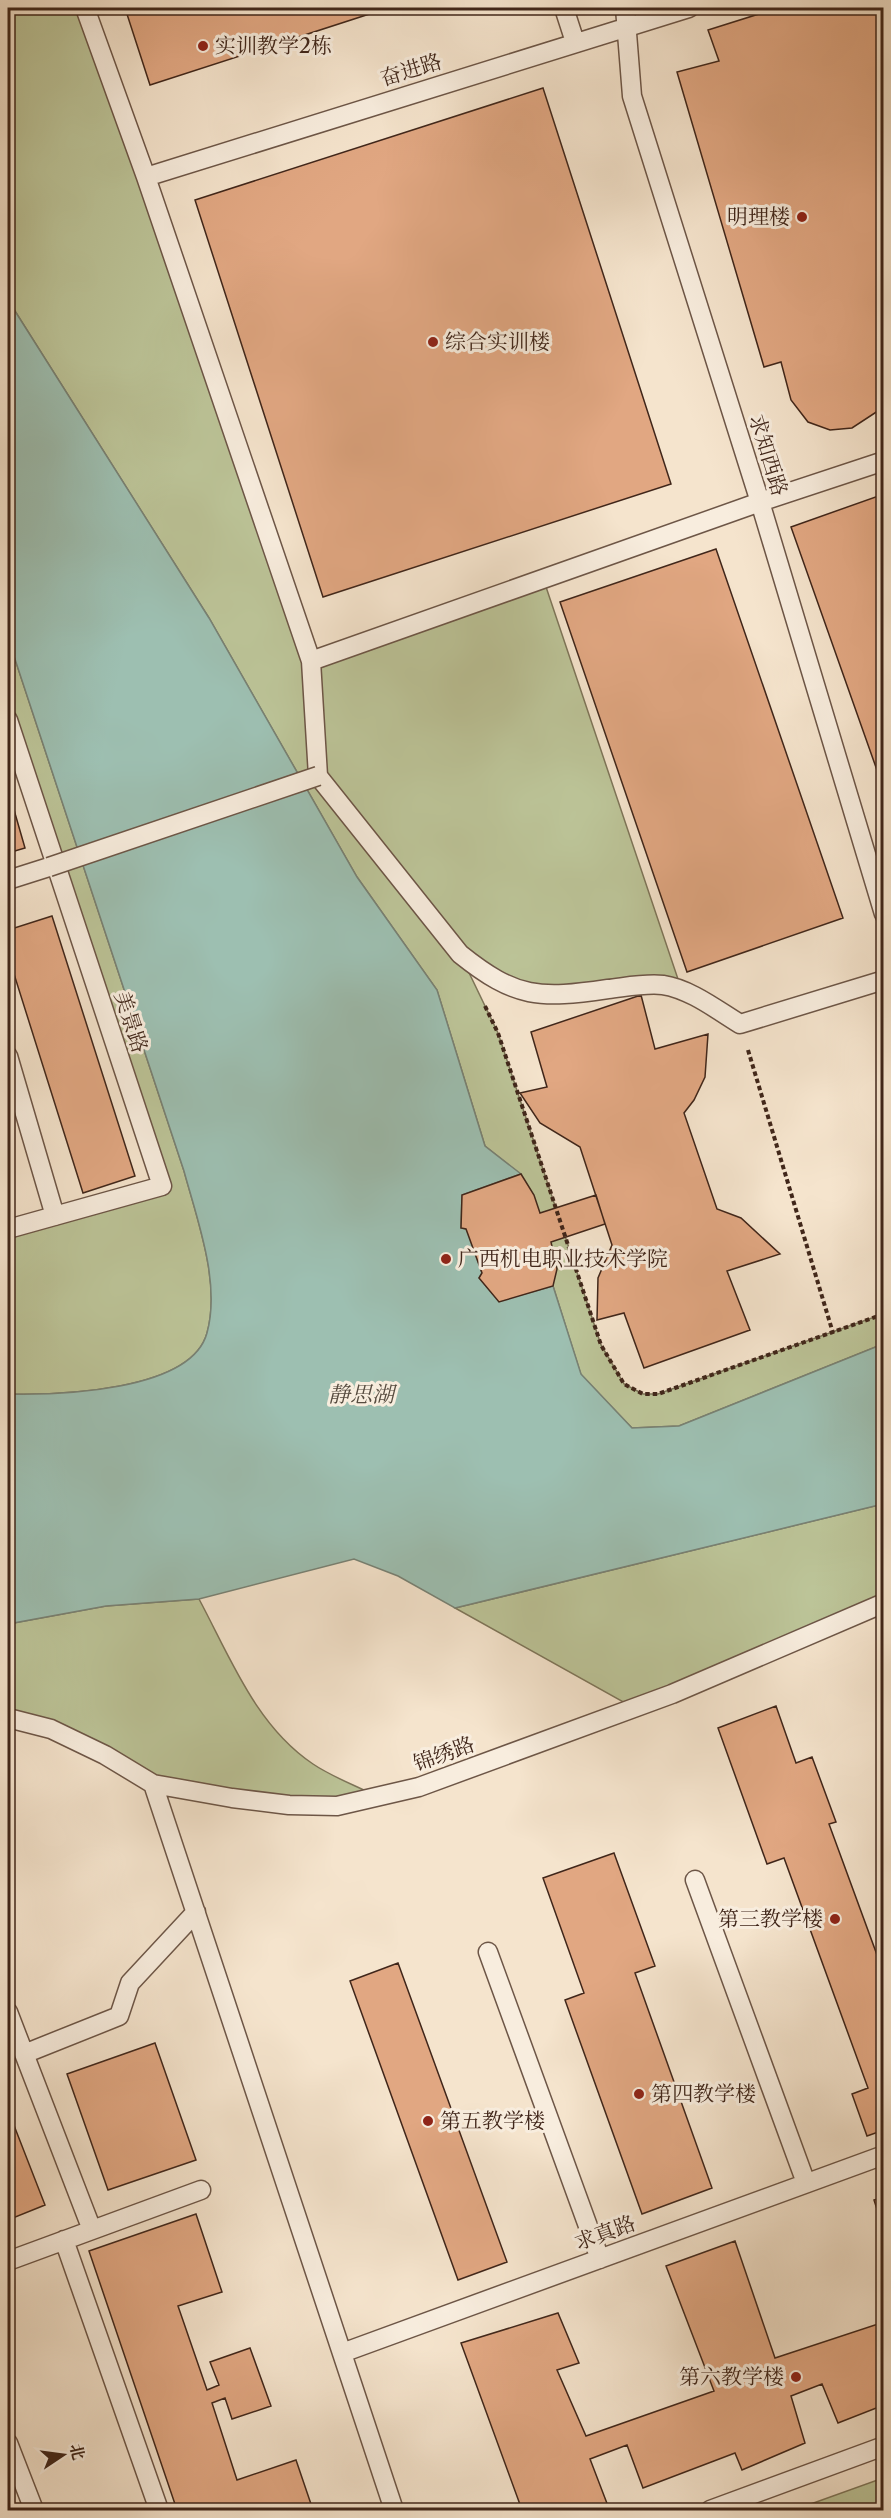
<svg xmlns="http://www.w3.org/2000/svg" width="891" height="2518" font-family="'Libre Caslon Text','Noto Serif SC',serif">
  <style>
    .green { fill: #bcc498; stroke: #7e7559; stroke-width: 1.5 }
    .water { fill: #9dbfb1; stroke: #788275; stroke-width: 1.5 }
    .building { fill: #e1a782; stroke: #40261a; stroke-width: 1.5 }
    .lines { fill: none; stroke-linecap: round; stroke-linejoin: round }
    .service-casing { stroke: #6d5647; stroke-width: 21 }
    .path { stroke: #40261a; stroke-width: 4; stroke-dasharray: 4.5 3; stroke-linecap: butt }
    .service { stroke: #f8edde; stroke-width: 18 }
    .service-bridge-casing { stroke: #6d5647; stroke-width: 21; stroke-linecap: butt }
    .service-bridge { stroke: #f8edde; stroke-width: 18 }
    .poi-dot { fill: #8f2418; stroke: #f8edde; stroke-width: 2 }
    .labels { text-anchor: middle; stroke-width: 6; stroke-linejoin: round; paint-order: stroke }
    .poi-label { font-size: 21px; fill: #40261a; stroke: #f8edde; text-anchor: start }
    .street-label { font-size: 21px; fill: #40261a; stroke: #f8edde }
    .water-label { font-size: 22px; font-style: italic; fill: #574c40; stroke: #f8edde }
  </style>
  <rect width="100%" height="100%" fill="#f5e4cd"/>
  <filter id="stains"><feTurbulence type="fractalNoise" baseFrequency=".00333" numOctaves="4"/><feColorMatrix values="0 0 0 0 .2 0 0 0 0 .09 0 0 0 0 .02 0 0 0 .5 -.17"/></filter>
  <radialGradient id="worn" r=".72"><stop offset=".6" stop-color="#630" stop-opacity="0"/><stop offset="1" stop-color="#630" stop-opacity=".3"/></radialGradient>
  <path class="green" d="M8,8h77l226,653 232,-83 139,413 -129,5 -92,-40 37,77 103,312 23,39 19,10h15l225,-80v30l-204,82 -47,2 -51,-53 -28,-89 -54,16 -20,-24 -18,-50 1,-33 58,-21 -35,-28 -48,-156 -80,-113 -148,-259 -201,-318z
    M8,638l176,533c13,48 37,112 23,162 -16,59 -150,62 -199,61v-165l153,-43 -153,-466z
    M883,1504v99l-249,105 -179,-100z
    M199,1599c31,58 57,127 114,165 19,13 44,22 65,33l-41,9 -184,-22 -145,-66v-94l98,-18z
    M883,2478v32h-89z"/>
  <path class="water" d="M8,300l201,318 148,259 80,113 48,156 36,28 -59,21 -1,33 6,1 15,44 -3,5 20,23 54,-15 28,88 51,54 47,-2 204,-82v160l-428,104 -57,-32 -44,-17 -155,40 -93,7 -98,18v-230c49,1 183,-2 199,-61 14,-50 -10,-114 -23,-162l-176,-533z"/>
  <path class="building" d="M125,8h263l-238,77z
    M778,8h106v399l-32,21 -22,2 -22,-8 -17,-22 -10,-38 -17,5 -87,-295 42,-11 -11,-31z
    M543,88l128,396 -348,113 -128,-397z
    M884,494v296l-93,-263z
    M716,549l127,369 -156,54 -127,-370z
    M8,789l17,59 -17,5z
    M52,916l83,260 -52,17 -75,-238v-25z
    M641,995l14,54 53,-15 -3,43 -11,23 -10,13 33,96 24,9 39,36 -53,17 23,59 -106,38 -20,-55 -27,7 1,-42 14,-33 -32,-98 -40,-24 -20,-30 27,-6 -16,-55z
    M521,1174l13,21 6,18 56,-18 9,29 -54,18 6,27 -4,17 -54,16 -20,-24 3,-5 -16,-44 -5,-1 1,-33z
    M776,1706l20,57 16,-6 24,65 -7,2 55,150v156l-17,6 -15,-42 16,-6 -84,-230 -17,6 -49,-136z
    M614,1853l41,113 -20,7 77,215 -70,26 -77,-214 19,-7 -41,-115z
    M398,1963l109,299 -49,18 -108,-299z
    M155,2043l41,117 -88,30 -41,-116z
    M8,2110l37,95 -37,15z
    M884,2197v34l-10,-31z
    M196,2214l26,78 -44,14 29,84 12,-5 -9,-23 40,-14 21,58 -39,13 -7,-21 -13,5 25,77 59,-20 17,50h-136l-88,-259z
    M735,2241l40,117 109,-36v83l-46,18 -16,-39 -31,12 14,47 -63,27 -7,-17 -92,35 -16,-43 -37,14 18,47 -13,4h-73l-61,-167 97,-30 21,50 -22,7 29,66 128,-45 -48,-125z"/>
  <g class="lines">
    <g class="service-casing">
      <path id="service" d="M85,8l61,169 165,484 7,115 142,178c56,45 80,45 148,35 18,-2 37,-6 55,-4 27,4 54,25 77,39l144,-44
        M564,8l11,34
        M625,8l7,88 128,406 124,412
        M146,177l543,-169
        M311,661l449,-159 124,-41
        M8,720l154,466 -154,43
        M8,880l41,-13
        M8,1056l47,160
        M8,1718l43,11 54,26 48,29 79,14 57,7 48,1 82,-19 253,-93 212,-91
        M153,1784l241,726
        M695,1880l111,303
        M488,1952l112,307
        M8,2012l84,218
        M24,2054l95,-38 11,-33 66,-71
        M64,2240l95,270
        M8,2261l193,-71
        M342,2353l542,-198
        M8,2443l26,67
        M710,2510l174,-64"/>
    </g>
    <path class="path" d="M485,1006l13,27 103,312 23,39 19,10h15l226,-80
      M748,1050l85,283"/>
    <use href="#service" class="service"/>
    <g class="service-bridge-casing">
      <path id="service-bridge" d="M49,867l269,-91"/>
    </g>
    <use href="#service-bridge" class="service-bridge"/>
  </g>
  <g class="poi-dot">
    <circle cx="203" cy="46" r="6"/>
    <circle cx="802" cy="217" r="6"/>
    <circle cx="433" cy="342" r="6"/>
    <circle cx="446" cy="1259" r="6"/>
    <circle cx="835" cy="1919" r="6"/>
    <circle cx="639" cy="2094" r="6"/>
    <circle cx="428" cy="2121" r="6"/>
    <circle cx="796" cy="2377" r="6"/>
  </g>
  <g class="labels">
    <g class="poi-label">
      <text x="215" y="53">实训教学2栋</text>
      <text x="790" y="224" text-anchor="end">明理楼</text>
      <text x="445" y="349">综合实训楼</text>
      <text x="458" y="1266">广西机电职业技术学院</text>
      <text x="823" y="1926" text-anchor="end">第三教学楼</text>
      <text x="651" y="2101">第四教学楼</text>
      <text x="440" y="2128">第五教学楼</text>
      <text x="784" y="2384" text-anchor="end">第六教学楼</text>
    </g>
    <g class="street-label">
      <text transform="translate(411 70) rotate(-17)" y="7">奋进路</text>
      <text transform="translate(768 455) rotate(73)" y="7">求知西路</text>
      <text transform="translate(131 1022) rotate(72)" y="7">美景路</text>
      <text transform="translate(444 1754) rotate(-20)" y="7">锦绣路</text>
      <text transform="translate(605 2233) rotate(-20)" y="7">求真路</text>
    </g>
    <g class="water-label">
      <text x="361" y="1402">静思湖</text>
    </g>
  </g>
  <rect width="891" height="2518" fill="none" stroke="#f5e4cd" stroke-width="30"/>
  <rect x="9" y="9" width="873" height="2500" fill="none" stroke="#40261a" stroke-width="3"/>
  <rect x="15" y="15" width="861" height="2488" fill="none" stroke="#40261a" stroke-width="1.5"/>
  <g transform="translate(63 2455) rotate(77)" stroke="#f8edde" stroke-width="4.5" paint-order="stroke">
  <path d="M0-4.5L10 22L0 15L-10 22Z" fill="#40261a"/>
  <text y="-9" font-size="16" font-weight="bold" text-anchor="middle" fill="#40261a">北</text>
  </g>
  <rect width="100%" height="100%" filter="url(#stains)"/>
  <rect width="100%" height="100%" fill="url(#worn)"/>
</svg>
